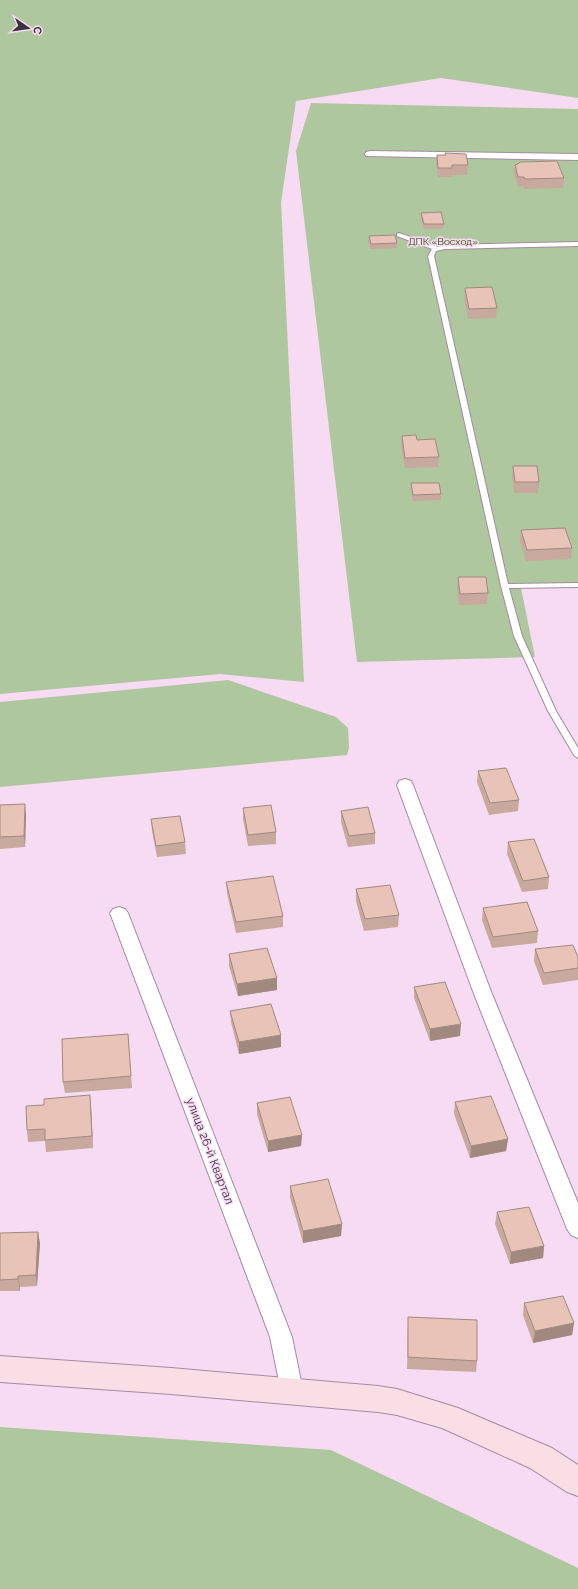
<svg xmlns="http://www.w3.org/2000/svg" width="578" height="1589" font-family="Raleway,sans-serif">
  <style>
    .green { fill: #afc79e }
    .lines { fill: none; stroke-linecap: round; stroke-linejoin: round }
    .lane-casing { stroke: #a48ba2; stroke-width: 2 }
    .street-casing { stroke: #a48ba2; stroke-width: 2 }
    .secondary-casing { stroke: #a48ba2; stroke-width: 2 }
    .lane { fill: #fff; fill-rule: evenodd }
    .street { fill: #fff; fill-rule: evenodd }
    .secondary { fill: #fadee5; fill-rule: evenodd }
    .wall { fill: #c7a99d }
    .shaded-wall { fill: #a28980 }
    .building { fill: #e7c4b7; stroke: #a28980 }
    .labels { text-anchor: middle; stroke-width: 3; stroke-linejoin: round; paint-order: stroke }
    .far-park-label { font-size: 10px; fill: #294805; stroke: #f6dbf3 }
    .street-label { font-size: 12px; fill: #3c313b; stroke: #f6dbf3 }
  </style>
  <rect width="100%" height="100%" fill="#f6dbf3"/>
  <path class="green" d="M0,0h578v98l-137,-20 -145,23 -15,101 23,480 -84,-8 -220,20z
    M311,103l267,6v478l-57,1 14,69 -178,5 -61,-511z
    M228,680l108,37 12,11 1,20 -2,7 -347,32v-85z
    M0,1427l331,23 247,118v21h-578z"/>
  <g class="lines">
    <g class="lane-casing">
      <path id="lane" d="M399,233l39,14 7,-2 133,-3v4l-133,3 -9,2 -2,5 74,328 70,-1v4l-69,1 13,48 34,75 22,37v10l-4,-3 -26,-44 -34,-75 -13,-50 -73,-330 4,-7 -35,-13v-2z"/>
    </g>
    <g class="street-casing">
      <path id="street" d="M370,151l208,3v6l-212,-4 -1,-2 1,-2z
        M405,779l6,2 2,4 79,209 86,209v35l-7,-3 -4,-6 -93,-235 -77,-209 2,-4z
        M119,907l6,2 3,4 164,424 11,54 -3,7 -8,3 -8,-3 -3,-7 -11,-54 -160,-424 3,-4z"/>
    </g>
    <g class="secondary-casing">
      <path id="secondary" d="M0,1356l171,12 207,18 19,3 61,19 94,40 26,17v31l-11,-4 -37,-24 -88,-40 -45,-13 -19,-3 -207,-18 -171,-12z"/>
    </g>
    <use href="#lane" class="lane"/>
    <use href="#street" class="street"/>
    <use href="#secondary" class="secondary"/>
  </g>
  <path class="wall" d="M445,153l23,12 -1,10h-16v2h-13l-2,-13 1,-9h8z
    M515,165l49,13 -1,10 -39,1 -1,-3 -5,1 -4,-13z
    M421,213l23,11 -1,5h-19l-3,-11z
    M369,236l28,7v5l-27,1 -2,-8z
    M465,288l32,20 -1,10 -28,1 -4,-21z
    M402,436l15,4 22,17 -1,10 -33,1 -4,-22z
    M513,466l26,16 -1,11h-24l-2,-17z
    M411,483l30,11v6l-28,1 -2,-12z
    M521,530l51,18 -1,11 -45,2 -6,-20z
    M458,577l30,16 -1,11 -28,1 -2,-17z
    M478,771l41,29 -1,11 -29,4 -12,-33z
    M0,805l26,10 -1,32 -25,2z
    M243,808l33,24v12l-28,2 -5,-27z
    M341,811l34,22v11l-27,3 -7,-25z
    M151,819l34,23 1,12 -29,3 -5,-26z
    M508,842l41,35 -1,12 -26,3 -15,-38z
    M226,882l57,34v11l-47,6 -9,-40z
    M356,889l43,26 -1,12 -34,4 -8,-30z
    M483,908l55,23 -1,12 -45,5 -10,-28z
    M535,949l43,8v23l-35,5 -9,-24z
    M229,954l48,24v12l-39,6 -9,-30z
    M414,987l46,49 -30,5 -16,-43z
    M230,1011l51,36 -42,7 -8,-32z
    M128,1034l4,54 -67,5 -2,-11z
    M455,1102l53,37 -2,12 -36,7 -16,-44z
    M257,1103l45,32 -1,11 -33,6 -11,-38z
    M91,1107l2,41 -47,4 -1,-11 -17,1 -1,-12z
    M290,1186l52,38 -1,12 -38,7 -13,-46z
    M497,1212l47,34 -1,12 -33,6 -15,-40z
    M0,1238l40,5 -3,43 -17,1v4h-20z
    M524,1303l50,20 -2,12 -39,8 -10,-28z
    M408,1317l69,44 -1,11 -69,-3z"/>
  <path class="shaded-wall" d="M25,804l1,11 -1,32 -1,-11z
    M277,978v12l-39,6 -1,-12z
    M461,1024l-1,12 -30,5v-12z
    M281,1035v12l-42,7v-12z
    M90,1095l1,12 2,41 -1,-12z
    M302,1135l-1,11 -33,6v-11z
    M508,1139l-2,12 -36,7 1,-12z
    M342,1224l-1,12 -38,7v-12z
    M38,1232l2,11 -3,43 -1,-11z
    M544,1246l-1,12 -33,6 1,-12z
    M18,1276l2,11v4l-2,-12z
    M574,1323l-2,12 -39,8 2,-12z"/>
  <path class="building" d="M445,153l21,1 2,11h-16v3h-14l-1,-13h9z
    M557,161l7,17 -39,1 -1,-2h-6l-3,-12 3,-1 2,-2z
    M441,212l3,12h-20l-3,-11z
    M395,235l2,8 -26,1 -2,-8z
    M492,287l5,21 -28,1 -4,-21z
    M416,435l1,5 18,-1 4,18 -34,1 -3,-22z
    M513,466h24l2,16h-24z
    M411,483h28l2,11 -28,1z
    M565,528l7,20 -45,2 -6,-20z
    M458,577h28l2,16 -28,1z
    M506,768l13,32 -29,3 -12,-32z
    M25,804l-1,32 -24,1v-32z
    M271,805l5,27 -28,3 -5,-27z
    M368,807l7,26 -26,3 -8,-25z
    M180,816l5,26 -29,4 -5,-27z
    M534,839l15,38 -26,4 -15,-39z
    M273,876l10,40 -47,6 -10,-40z
    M390,885l9,30 -34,4 -9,-30z
    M527,902l11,29 -45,6 -10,-29z
    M573,945l5,12v11l-34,5 -9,-24z
    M267,948l10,30 -40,6 -8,-30z
    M445,982l16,42 -31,5 -16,-42z
    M271,1004l10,31 -42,7 -9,-31z
    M128,1034l3,42 -68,6 -1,-43z
    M90,1095l2,41 -47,4v-11l-18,1 -1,-24 18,-1v-6z
    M491,1096l17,43 -37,7 -16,-44z
    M290,1097l12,38 -34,6 -11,-38z
    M328,1179l14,45 -39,7 -13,-45z
    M529,1207l15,39 -33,6 -14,-40z
    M38,1232l-2,43 -18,1v3l-18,1v-47z
    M563,1296l11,27 -39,8 -11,-28z
    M408,1317l69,3v41l-69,-4z"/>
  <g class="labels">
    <g class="far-park-label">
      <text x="443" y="245">ДПК «Восход»</text>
    </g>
    <g class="street-label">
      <text transform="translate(210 1151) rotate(69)" y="4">улица 26-й Квартал</text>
    </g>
  </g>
  <g transform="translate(28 28) rotate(103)" stroke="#f6dbf3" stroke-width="3" paint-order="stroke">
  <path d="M0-3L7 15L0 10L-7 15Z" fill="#3c313b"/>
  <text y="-6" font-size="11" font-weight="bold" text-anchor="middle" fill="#3c313b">С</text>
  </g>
</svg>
